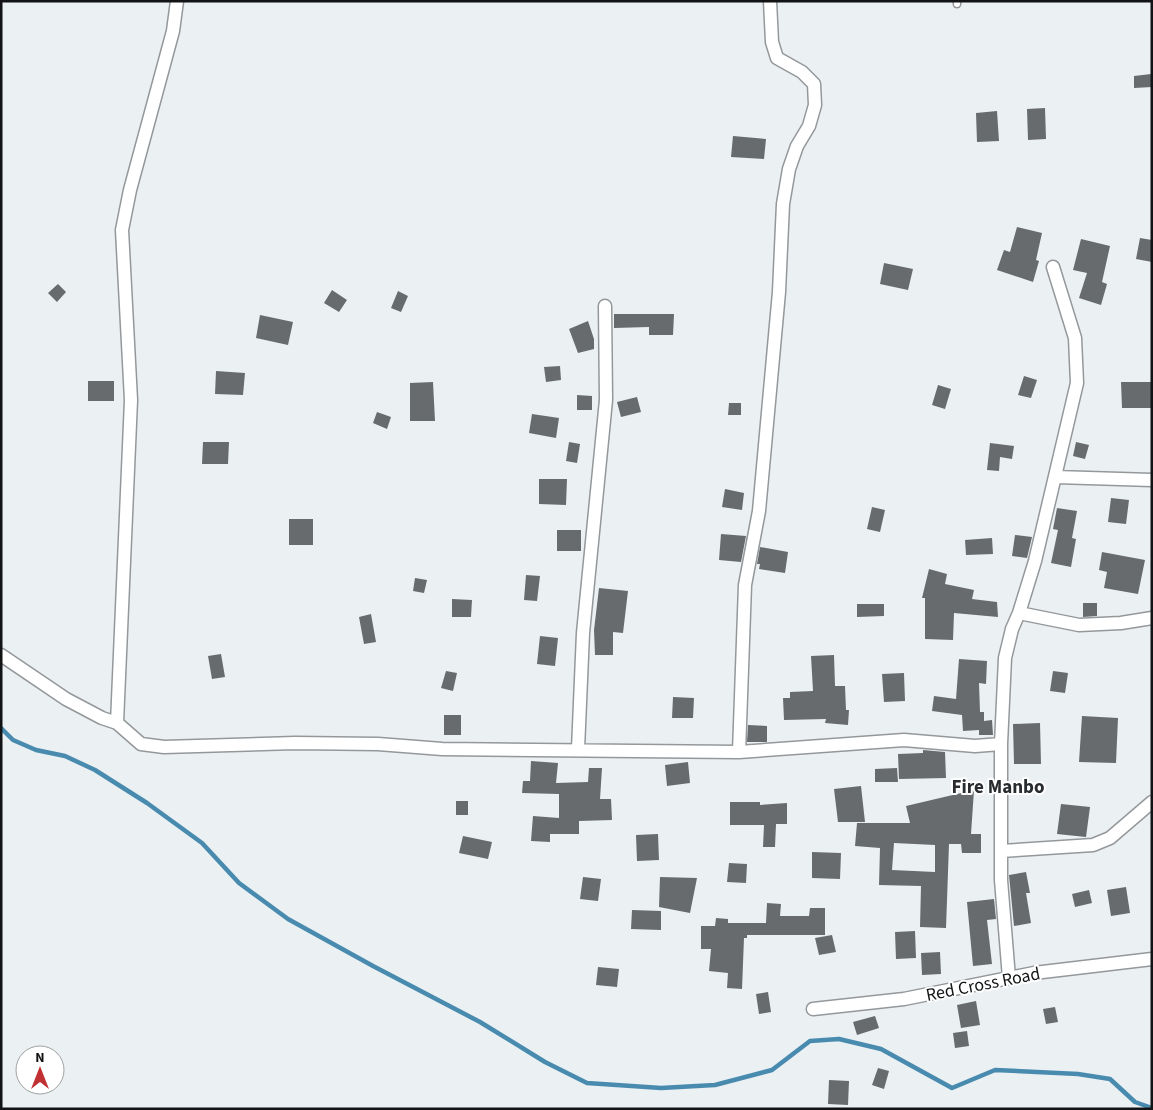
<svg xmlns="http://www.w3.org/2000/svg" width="1153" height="1110" font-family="'Source Sans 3',sans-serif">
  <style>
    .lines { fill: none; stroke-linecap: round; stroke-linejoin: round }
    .stream { stroke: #498baf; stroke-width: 4.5 }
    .building { fill: #676b6d; fill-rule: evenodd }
    .lane-casing { stroke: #94989b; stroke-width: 9 }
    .street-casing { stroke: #94989b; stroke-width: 15 }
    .lane { stroke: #fff; stroke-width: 6 }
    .street { stroke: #fff; stroke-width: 12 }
    .labels { text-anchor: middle; stroke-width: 4; stroke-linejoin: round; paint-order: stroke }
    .street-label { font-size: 18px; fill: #111314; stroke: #fff }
    .neighbourhood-label { font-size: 19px; font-weight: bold; fill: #292c2f; stroke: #fff }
  </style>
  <rect width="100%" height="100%" fill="#ebf0f3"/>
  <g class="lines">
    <path class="stream" d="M1,728l12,12 23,10 29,6 30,14 52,33 55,40 37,40 49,36 85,47 107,56 65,40 42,21 74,5 54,-3 57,-15 38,-29 29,-2 42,10 71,39 43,-18 83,4 32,5 25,23 17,6"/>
  </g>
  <path class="building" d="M1151,74l1,13 -18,1v-12z
    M1045,108l1,31 -18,1 -1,-31z
    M997,111l2,30 -22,1 -1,-29z
    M733,136l33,3 -2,20 -33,-2z
    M1017,227l25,6 -6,27 3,1 -6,21 -36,-12 7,-20 6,2z
    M1140,238l12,2v22l-16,-3z
    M1081,239l29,7 -8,36 5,2 -6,21 -22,-7 8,-25 -14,-3z
    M884,263l29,6 -5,21 -28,-6z
    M58,284l8,8 -9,10 -9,-9z
    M332,290l15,10 -8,12 -15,-9z
    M398,291l10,5 -7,16 -10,-4z
    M614,314h60l-1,21h-24v-8l-35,1z
    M260,315l33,7 -5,23 -32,-7z
    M588,321l6,18v10l-16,4 -9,-24z
    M560,366l1,14 -15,2 -2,-15z
    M216,371l29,2 -2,22 -28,-1z
    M1024,376l13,4 -6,18 -13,-3z
    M88,381h26v20h-26z
    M433,382l2,39h-25v-38z
    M1121,382h31v26h-30z
    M938,385l13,4 -6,20 -13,-4z
    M577,395l15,1v14h-15z
    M637,397l4,15 -20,5 -4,-15z
    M729,403h12v12h-13z
    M377,412l14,5 -4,12 -14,-6z
    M532,414l27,4 -3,20 -27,-5z
    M203,442h26l-1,22h-26z
    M569,442l11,2 -3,19 -11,-2z
    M1076,442l13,3 -4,14 -12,-3z
    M990,443l24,3 -2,13 -12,-2 -1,14 -12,-1z
    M539,479h28l-1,26 -27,-1z
    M725,489l19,4 -2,17 -20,-3z
    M1111,498l18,2 -3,24 -18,-2z
    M872,507l13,3 -5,22 -13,-3z
    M1057,508l20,3 -5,27 4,1 -5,28 -20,-4 7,-33 -5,-1z
    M289,519h24v26h-24z
    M557,530h24v21h-24z
    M721,534l25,2 -5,26 -22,-2z
    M1015,535l17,2 -5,21 -15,-2z
    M992,538l1,16 -27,1 -1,-15z
    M760,547l28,5 -3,21 -26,-4 1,-5h-3z
    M1102,552l43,8 -7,34 -34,-6 3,-16 -8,-2z
    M929,569l18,5 -2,10 29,6 -2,9 25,3 1,15 -44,-4 -1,27 -28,-1v-41h-3z
    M526,575l14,1 -3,25 -13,-1z
    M415,578l12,2 -3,13 -11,-2z
    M599,588l29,3 -5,42 -10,-1v23h-18l-1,-25z
    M452,599l20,1 -1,17h-19z
    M1083,603h14v13l-14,1z
    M857,604h27v12l-27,1z
    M371,614l5,28 -12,2 -5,-27z
    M540,636l18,2 -3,28 -18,-2z
    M221,654l4,23 -13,2 -4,-23z
    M834,655l1,31h10l1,24h3l-1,15 -23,-2 1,-4 -42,1 -1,-22h7v-6l23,-1 -2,-35z
    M959,659l28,2 -1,23 -7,-1 1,29h4v9l8,-1 1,15h-14v-5l-16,1 -1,-16 -30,-4 2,-15 22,3z
    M446,671l11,2 -4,18 -12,-3z
    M1053,671l15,2 -3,20 -15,-2z
    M904,673l1,28 -21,1 -2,-28z
    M673,697l21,1 -1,20h-21z
    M444,715h17v20h-17z
    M1082,716l36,2 -2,45 -37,-1z
    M1040,723l1,41h-27l-1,-40z
    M748,725l19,1v16h-20z
    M923,750l22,2 1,26 -47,1 -1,-25 25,-1z
    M531,761l27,2 -2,20 32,-1 1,-14h13l-2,31h11l1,21 -33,1v13h-29v8l-19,-1 2,-25 26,2v-24l-37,-1 1,-12h7z
    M688,762l2,21 -23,3 -2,-21z
    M897,768l1,14h-23v-13z
    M861,786l4,36h-27l-4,-33z
    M974,790l-3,44h10v19h-19l-1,-9h-12l-3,84 -26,-1 1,-41 -42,-1 1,-37 -25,-2 2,-23h53l-4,-17zM894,843l41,2v27l-43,-2z
    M456,801h12v14h-12z
    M730,802h30v3l27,-2v21h-11l-1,23h-12l1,-22h-34z
    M1061,804l29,3 -4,30 -29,-3z
    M658,834l1,26 -22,1 -1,-26z
    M463,836l29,6 -4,17 -29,-6z
    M812,852l29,1 -1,26 -28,-1z
    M729,863l18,1 -1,19 -19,-1z
    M1026,872l4,21h-4l5,30 -17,3 -5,-51z
    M583,877l18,2 -3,22 -18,-2z
    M660,877l37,1 -7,35 -31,-6z
    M1126,887l4,26 -19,3 -4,-26z
    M1089,890l3,13 -17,4 -3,-13z
    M994,899l2,20 -9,1 5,44 -19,2 -6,-64z
    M767,903l14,1 -1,12h29l1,-8h15v27h-78v3h-3l-2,51 -15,-1 1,-15 -19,-2 2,-22h-10v-23h14l1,-8 12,1v4h38z
    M632,910l29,1v19l-30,-1z
    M915,931l1,27 -20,1 -1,-27z
    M832,935l4,17 -17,3 -4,-17z
    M940,952l1,22 -19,1 -1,-22z
    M598,967l21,2 -2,18 -21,-2z
    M768,992l3,20 -12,2 -3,-20z
    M976,1001l4,24 -19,3 -4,-23z
    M1055,1007l3,15 -12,2 -3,-15z
    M875,1016l4,12 -22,7 -4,-13z
    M967,1031l2,15 -14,2 -2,-15z
    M878,1068l11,3 -5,18 -12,-4z
    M829,1080l20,1 -1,24 -20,-1z"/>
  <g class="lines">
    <g class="lane-casing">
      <path id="lane" d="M957,4v-3"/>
    </g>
    <g class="street-casing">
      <path id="street" d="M1056,477l96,3
        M1019,613l60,12 42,-2 31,-5
        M1,655l65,44 36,19 15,5 24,21 23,3 131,-4 83,1 64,5 297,3 165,-12 71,6 26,-2
        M117,723l14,-323 -9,-170 8,-40 43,-159 4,-30
        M578,749l5,-116 23,-233 -1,-94
        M739,752l6,-167 14,-74 20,-219 4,-88 6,-35 8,-23 12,-20 6,-21 -1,-21 -12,-12 -25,-14 -5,-16 -2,-41
        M1001,851l92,-6 17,-7 42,-36
        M1009,978l-8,-98v-136l4,-86 7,-29 7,-16 16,-52 42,-178 -2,-45 -22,-71
        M813,1009l91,-10 130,-26 118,-14"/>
    </g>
    <use href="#lane" class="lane"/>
    <use href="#street" class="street"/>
  </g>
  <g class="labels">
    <g class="street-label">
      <text transform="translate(983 984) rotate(-11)" y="6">Red Cross Road</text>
    </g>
    <g class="neighbourhood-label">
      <text x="998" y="793">Fire Manbo</text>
    </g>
  </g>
  <rect width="1153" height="1110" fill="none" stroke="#111314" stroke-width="5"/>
  <g transform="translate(40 1070)"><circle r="24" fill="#ffffff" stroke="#a0a1a1"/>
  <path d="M0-4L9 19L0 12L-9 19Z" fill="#c13134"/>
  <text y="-8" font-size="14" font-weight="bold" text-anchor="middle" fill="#111314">N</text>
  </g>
</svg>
